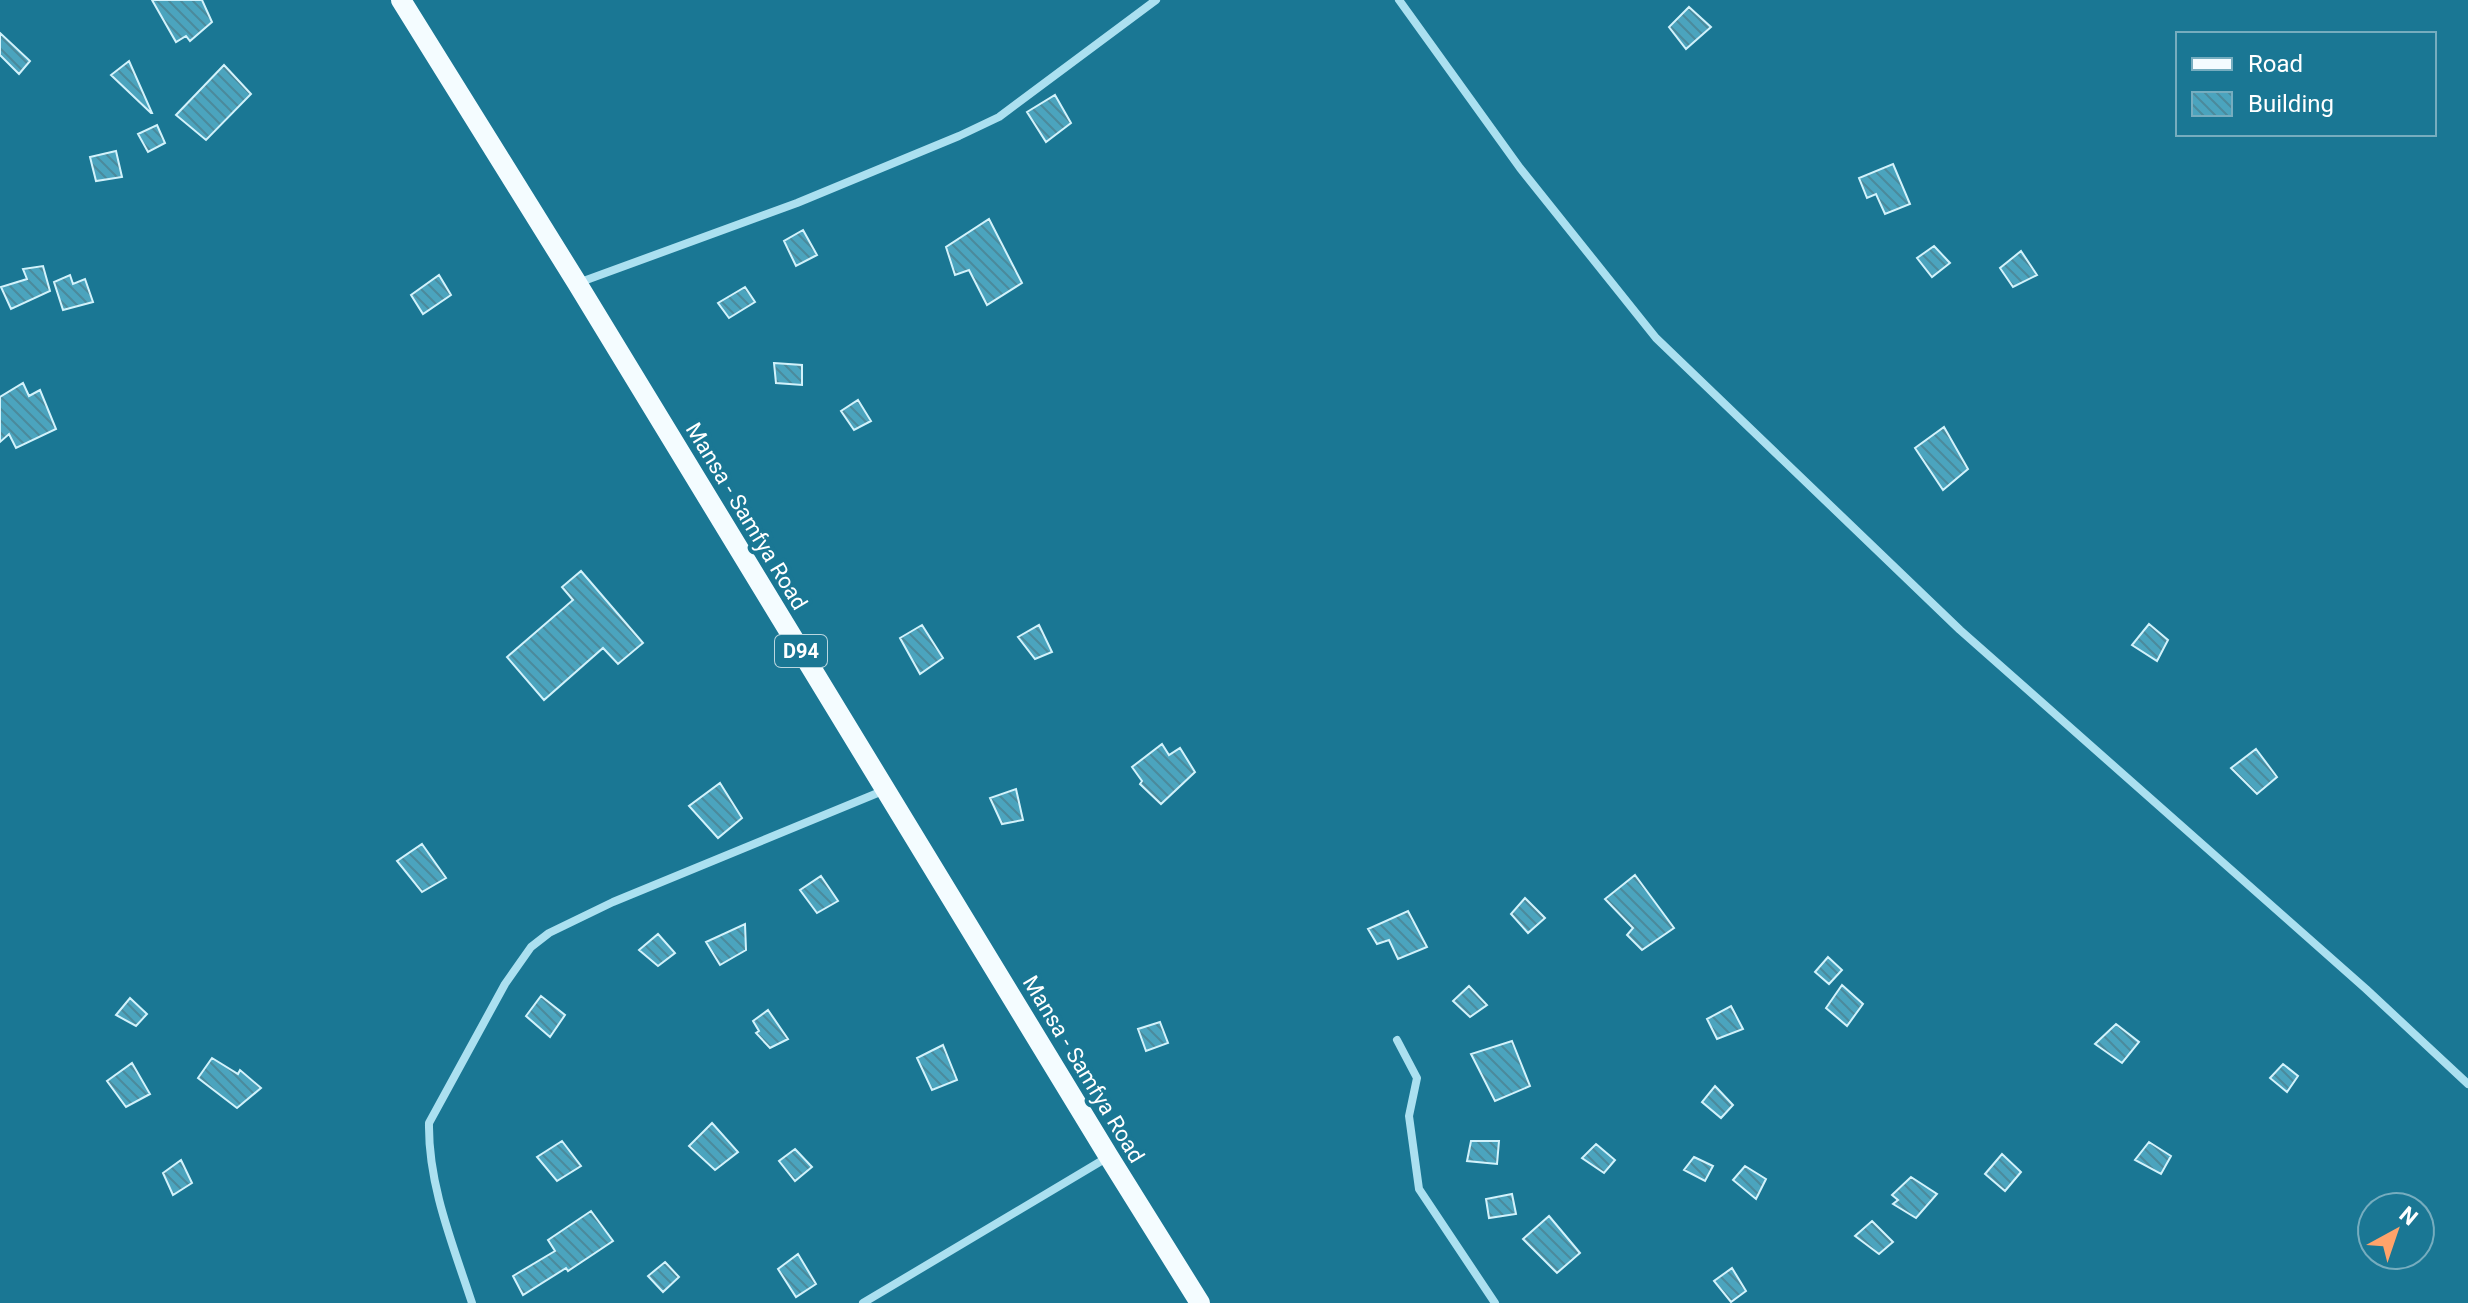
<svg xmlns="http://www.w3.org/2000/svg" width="2468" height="1303" font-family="Roboto,sans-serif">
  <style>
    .building { fill: url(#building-back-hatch); stroke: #d2f2fb; stroke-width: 2 }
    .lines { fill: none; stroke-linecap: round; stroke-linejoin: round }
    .minor { stroke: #abe0f0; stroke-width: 8 }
    .primary { stroke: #f4fcff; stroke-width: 20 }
    .labels { text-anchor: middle; stroke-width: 8; stroke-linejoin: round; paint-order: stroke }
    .shield { fill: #1a7794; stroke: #bad6df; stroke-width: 2 }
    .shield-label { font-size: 20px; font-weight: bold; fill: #fff }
    .street-label { font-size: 22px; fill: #fff; stroke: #1a7794 }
  </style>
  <defs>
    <pattern id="building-back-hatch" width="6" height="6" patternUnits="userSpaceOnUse" patternTransform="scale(2)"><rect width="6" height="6" fill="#4ba4be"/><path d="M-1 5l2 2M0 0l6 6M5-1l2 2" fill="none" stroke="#4b8a9c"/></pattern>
  </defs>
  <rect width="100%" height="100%" fill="#1a7794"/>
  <path class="building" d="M152,0h50l10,22 -22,19 -4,-5 -10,6z
    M1689,7l22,20 -25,22 -17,-22z
    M0,33l30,28 -11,13 -19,-19z
    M129,61l23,52h-1l-40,-38z
    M224,65l27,29 -45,46 -30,-25z
    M1055,95l16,28 -25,19 -19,-30z
    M157,125l8,18 -17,9 -10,-18z
    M116,151l6,26 -26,4 -6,-24z
    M1893,164l17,40 -25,10 -9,-20 -9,4 -8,-20z
    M989,219l33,64 -35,22 -18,-35 -14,5 -9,-28z
    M803,230l14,25 -21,11 -12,-25z
    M1934,246l16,17 -18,14 -15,-19z
    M2021,251l16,24 -24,12 -13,-19z
    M43,266l7,25 -39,18 -10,-22 26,-8 -4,-10z
    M70,275l3,9 12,-5 8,23 -30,8 -9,-28z
    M439,275l12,20 -28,19 -12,-19z
    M745,287l10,15 -26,16 -11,-15z
    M774,363l28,2v20l-26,-2z
    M23,383l6,13 11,-6 16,39 -40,19 -7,-14 -9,8v-45z
    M858,400l13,21 -17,9 -13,-19z
    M1944,427l24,42 -25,21 -28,-42z
    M581,571l62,72 -25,21 -15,-16 -59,52 -37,-43 66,-57 -11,-13z
    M2149,624l19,16 -11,21 -25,-16z
    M922,625l21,33 -23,16 -20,-36z
    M1039,625l13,27 -17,7 -17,-22z
    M1162,744l7,11 11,-7 15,24 -34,32 -21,-20 2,-3 -10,-14z
    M2256,749l21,28 -20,17 -26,-26z
    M720,783l22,35 -24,20 -29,-32z
    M1016,789l7,31 -21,4 -12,-26z
    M422,844l24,34 -24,14 -25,-31z
    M1635,875l39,53 -32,22 -15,-15 6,-7 -28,-29z
    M821,876l17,25 -21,12 -17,-23z
    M1525,898l20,20 -17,15 -17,-19z
    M1408,911l19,36 -29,12 -9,-19 -12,4 -9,-15z
    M745,924l1,26 -26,15 -14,-23z
    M658,934l17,19 -17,13 -19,-16z
    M1828,957l14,13 -13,14 -14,-12z
    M1842,985l21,19 -16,22 -21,-18z
    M1469,986l18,19 -17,12 -17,-16z
    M541,996l24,19 -15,22 -24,-21z
    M130,998l17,16 -11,12 -20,-11z
    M1731,1006l12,23 -26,10 -10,-20z
    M768,1010l20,29 -18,9 -14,-15 3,-2 -6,-10z
    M1160,1022l8,21 -22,8 -8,-22z
    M2116,1024l23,18 -17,21 -27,-19z
    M1512,1041l18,45 -35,15 -24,-47z
    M943,1045l14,35 -25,10 -15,-32z
    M212,1058l26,16 2,-4 21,18 -24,20 -39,-30z
    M132,1063l18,31 -24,13 -19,-26z
    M2283,1064l15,12 -11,16 -17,-14z
    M1715,1086l18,19 -12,13 -19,-16z
    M712,1123l26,29 -23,18 -26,-24z
    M562,1141l19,25 -24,15 -20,-24z
    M1471,1141h28l-2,23 -30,-3z
    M2149,1142l22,14 -10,18 -26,-14z
    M1596,1144l19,16 -11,13 -22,-15z
    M795,1149l17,18 -17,14 -16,-20z
    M2002,1154l19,18 -16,19 -20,-17z
    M1694,1157l19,9 -8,15 -21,-11z
    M181,1160l11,23 -19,12 -10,-22z
    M1745,1166l21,13 -10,20 -23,-19z
    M1911,1177l26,17 -21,24 -23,-14 5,-4 -6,-5z
    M1512,1194l4,20 -27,4 -3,-19z
    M591,1211l22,30 -45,30 -2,-3 -43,27 -10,-19 42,-25 -7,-11z
    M1549,1216l31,37 -23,20 -34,-34z
    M1872,1221l21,21 -14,12 -24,-18z
    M798,1254l18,30 -20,13 -18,-28z
    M665,1262l14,15 -16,15 -15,-16z
    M1732,1268l14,23 -15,11 -17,-21z"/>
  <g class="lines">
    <path class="minor" d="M1399,0l121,168 136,170 304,292 406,359 102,95
      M578,283l219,-80 162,-67 40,-19 157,-117
      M1397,1040l20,38 -8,38 10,73 76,114
      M472,1303c-19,-58 -44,-118 -43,-180l76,-139 26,-37 18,-14 64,-31 272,-112
      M863,1303l245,-146"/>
    <path class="primary" d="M401,0l176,283 532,874 91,146"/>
  </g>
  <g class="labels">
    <rect class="shield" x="775" y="635" width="52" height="32" rx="6"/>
    <g class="shield-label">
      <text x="801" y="658">D94</text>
    </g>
    <g class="street-label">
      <text transform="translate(747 516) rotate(59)" y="8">Mansa - Samfya Road</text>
      <text transform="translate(1084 1069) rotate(59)" y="8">Mansa - Samfya Road</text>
    </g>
  </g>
  <rect x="2176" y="32" width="260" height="104" fill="#1a7794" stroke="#76adbf" stroke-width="2"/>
  <rect x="2192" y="58" width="40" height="12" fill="#f4fcff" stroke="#76adbf" stroke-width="2"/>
  <text x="2248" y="72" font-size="24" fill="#ffffff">Road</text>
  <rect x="2192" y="92" width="40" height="24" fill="url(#building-back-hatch)" stroke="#76adbf" stroke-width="2"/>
  <text x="2248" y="112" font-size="24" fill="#ffffff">Building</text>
  <g transform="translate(2396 1231) rotate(40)"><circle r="38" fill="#1a7794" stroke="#76adbf" stroke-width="2"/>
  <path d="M0-6L14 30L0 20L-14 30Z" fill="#ffa36a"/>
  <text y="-12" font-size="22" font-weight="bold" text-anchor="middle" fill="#ffffff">N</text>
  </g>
</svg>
